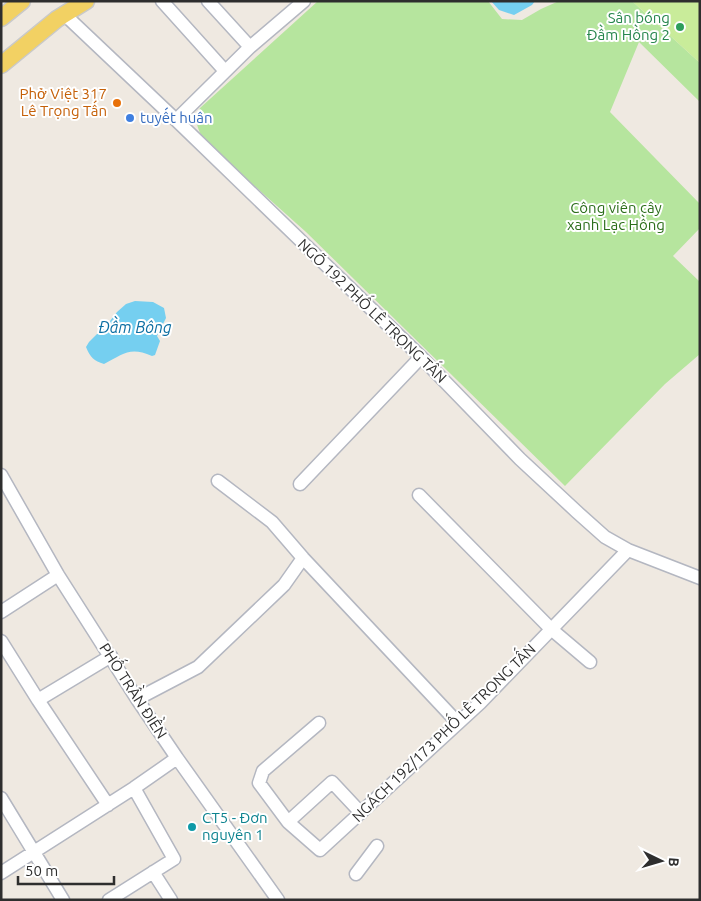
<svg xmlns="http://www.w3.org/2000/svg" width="701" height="901" font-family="Ubuntu,sans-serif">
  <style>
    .green { fill: #b6e59e }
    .pitch { fill: #c9ec9a }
    .water { fill: #75cff0 }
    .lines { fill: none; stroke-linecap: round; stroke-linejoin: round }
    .minor-casing { stroke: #b4b7c1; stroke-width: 15 }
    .major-casing { stroke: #c9c9c9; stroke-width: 19 }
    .minor { stroke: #fff; stroke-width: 12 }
    .major { stroke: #f2d163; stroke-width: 16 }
    .leisure-dot { fill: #2e9e5b; stroke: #fff; stroke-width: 2 }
    .food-dot { fill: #e8710a; stroke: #fff; stroke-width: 2 }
    .shop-dot { fill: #3f7fe0; stroke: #fff; stroke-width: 2 }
    .culture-dot { fill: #0f9aa8; stroke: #fff; stroke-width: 2 }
    .labels { text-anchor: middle; stroke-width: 4; stroke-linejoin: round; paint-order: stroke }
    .leisure-label { font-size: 15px; fill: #27864d; stroke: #fff; text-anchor: end }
    .food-label { font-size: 15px; fill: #c56008; stroke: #fff; text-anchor: end }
    .shop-label { font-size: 15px; fill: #366cbe; stroke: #fff; text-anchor: start }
    .park-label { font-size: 15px; fill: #2c6e1b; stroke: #fff }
    .street-label { font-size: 15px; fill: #2e2e2e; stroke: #fff }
    .culture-label { font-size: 15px; fill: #0d838f; stroke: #fff; text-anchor: start }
    .water-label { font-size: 16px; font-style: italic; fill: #0d6fa3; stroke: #fff }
  </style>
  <rect width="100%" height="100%" fill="#efe9e1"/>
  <path class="green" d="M318,1h170l14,18 20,1 19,-11 18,-8h73l68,62v39l-61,-60 -29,70 90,92v24l-27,28 27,26v72l-35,30 -100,102 -259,-254 -102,-91c-6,-12 -11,-20 -4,-33z"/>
  <path class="pitch" d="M632,1h68v62z"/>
  <path class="water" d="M491,1h44l-3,4 -18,10 -15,-5z
    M135,301l18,1 11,6 2,10 -9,18 3,5 -5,14 -3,1c-22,-10 -29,-2 -48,8 -10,-3 -14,-7 -18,-17l3,-5 21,-21 7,-9 9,-8z"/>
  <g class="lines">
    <g class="minor-casing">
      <path id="minor" d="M162,1l63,70
        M208,1l42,46
        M64,14l112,106 245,237 99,102 57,53 28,25 23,13 72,28
        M176,120l74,-73 54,-46
        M1,475l57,100 79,124 40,59 101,142
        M218,481l54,41 31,36 154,164
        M300,484l121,-127
        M419,495l132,134 39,33
        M1,612l57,-37
        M1,641l37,59 73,-44
        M137,699l61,-32 86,-82 19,-27
        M38,700l70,105
        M319,723l-56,48 -4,12 29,39 32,28 160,-147 148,-153
        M1,798l62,102
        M288,822l44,-40 29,31
        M153,872l18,28
        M1,873l133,-85 43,-30
        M356,874l21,-28
        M109,900l65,-41 -40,-71"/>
    </g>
    <g class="major-casing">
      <path id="major" d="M1,18l21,-17
        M1,65l56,-46 29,-18"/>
    </g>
    <use href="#minor" class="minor"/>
    <use href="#major" class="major"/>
  </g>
  <circle class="leisure-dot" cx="680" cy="27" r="5"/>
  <circle class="food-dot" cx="117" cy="103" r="5"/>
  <circle class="shop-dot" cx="130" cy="118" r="5"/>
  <circle class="culture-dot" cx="192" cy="827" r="5"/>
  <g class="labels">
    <g class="leisure-label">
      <text x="670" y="23">Sân bóng<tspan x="670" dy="17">Đầm Hồng 2</tspan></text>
    </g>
    <g class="food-label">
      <text x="107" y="99">Phở Việt 317<tspan x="107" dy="17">Lê Trọng Tấn</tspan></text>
    </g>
    <g class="shop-label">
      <text x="140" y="123">tuyết huân</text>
    </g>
    <g class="park-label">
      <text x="616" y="213">Công viên cây<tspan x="616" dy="17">xanh Lạc Hồng</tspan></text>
    </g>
    <g class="street-label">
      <text transform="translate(372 311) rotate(44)" y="5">NGÕ 192 PHỐ LÊ TRỌNG TẤN</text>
      <text transform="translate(133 691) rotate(57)" y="5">PHỐ TRẦN ĐIỀN</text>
      <text transform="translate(444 733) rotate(-44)" y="5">NGÁCH 192/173 PHỐ LÊ TRỌNG TẤN</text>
    </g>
    <g class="culture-label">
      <text x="202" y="823">CT5 - Đơn<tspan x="202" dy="17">nguyên 1</tspan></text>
    </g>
    <g class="water-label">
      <text x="135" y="333">Đầm Bông</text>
    </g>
  </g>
  <rect width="701" height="901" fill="none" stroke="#2e2e2e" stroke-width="5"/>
  <g transform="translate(661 861) rotate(95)" stroke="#ffffff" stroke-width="4" paint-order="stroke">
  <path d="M0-4L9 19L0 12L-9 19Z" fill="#2e2e2e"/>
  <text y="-8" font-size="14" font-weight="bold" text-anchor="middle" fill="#2e2e2e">B</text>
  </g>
  <path d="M18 876v8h96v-8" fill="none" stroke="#2e2e2e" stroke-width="2.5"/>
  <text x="25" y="876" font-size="15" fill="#2e2e2e" stroke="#ffffff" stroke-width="4" paint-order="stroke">50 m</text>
</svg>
